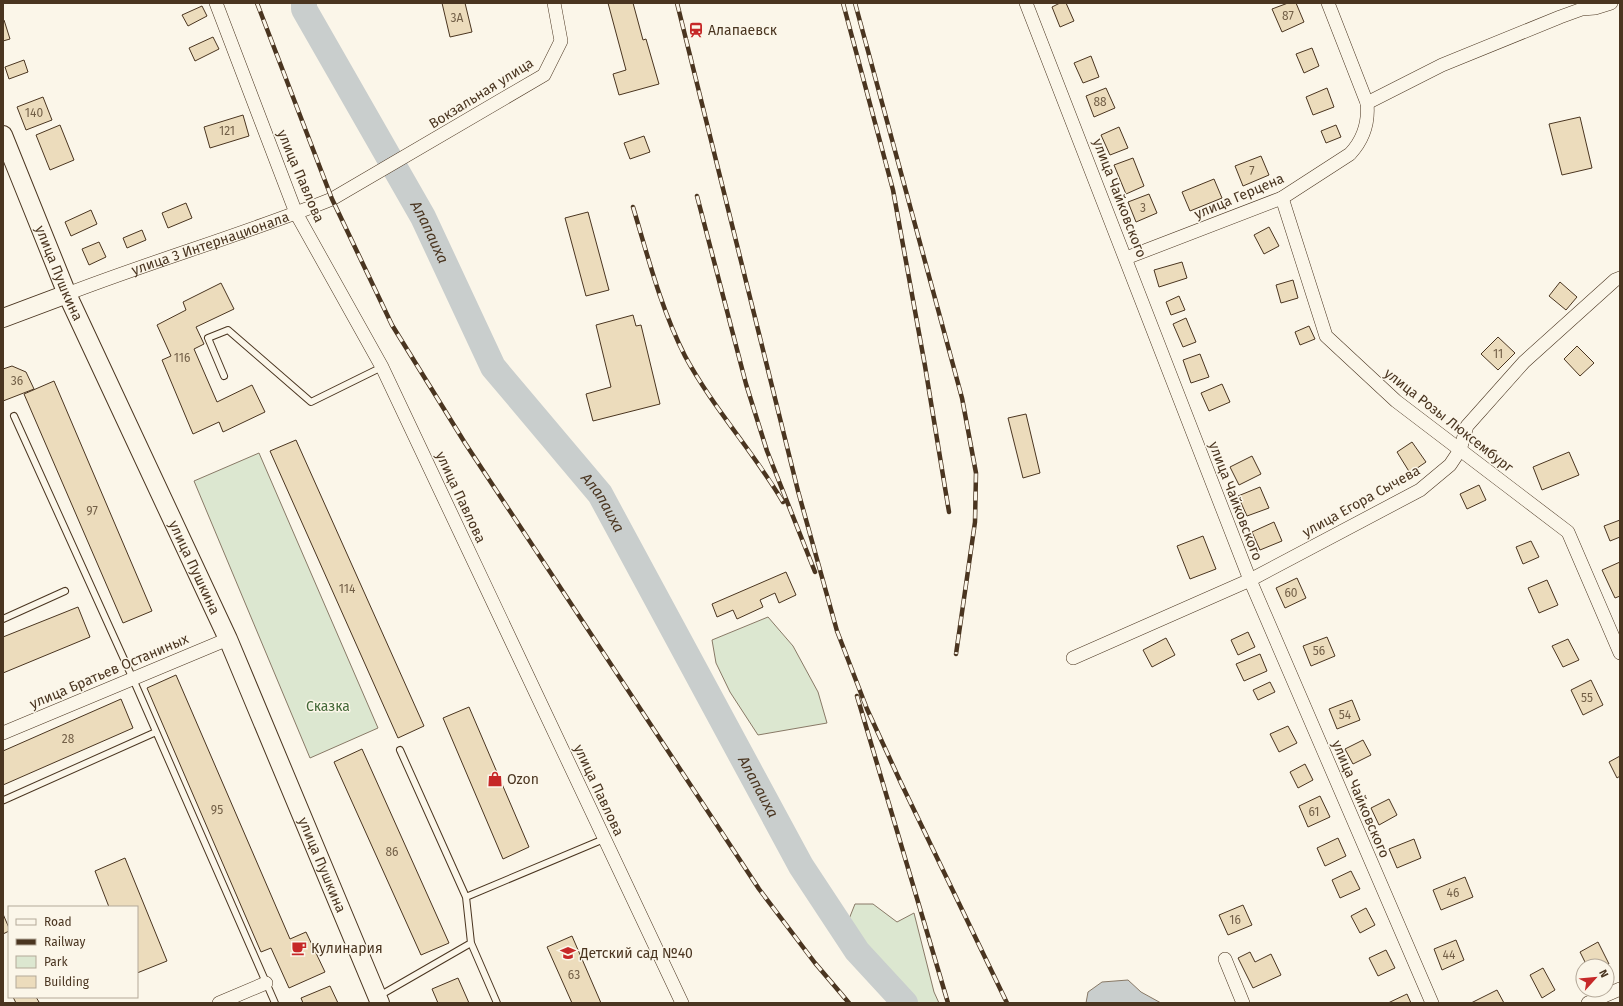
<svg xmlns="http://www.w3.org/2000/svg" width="1623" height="1006" font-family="'Fira Sans',sans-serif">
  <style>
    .green { fill: #dce7d0; stroke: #887966 }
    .water { fill: #c9cecd; stroke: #887966 }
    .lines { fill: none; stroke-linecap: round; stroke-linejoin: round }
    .river { stroke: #c9cecd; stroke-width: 26 }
    .building { fill: #ecdcbc; stroke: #4a3520 }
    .lane-casing { stroke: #4a3520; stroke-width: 8 }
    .street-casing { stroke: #4a3520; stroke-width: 14 }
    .secondary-casing { stroke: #4a3520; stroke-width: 20 }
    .lane { stroke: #fbf6e9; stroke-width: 6 }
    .street { stroke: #fbf6e9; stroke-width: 13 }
    .secondary { stroke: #fbf6e9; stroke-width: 18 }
    .rail-casing { stroke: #4a3520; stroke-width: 4.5 }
    .rail { stroke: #fbf6e9; stroke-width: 3; stroke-dasharray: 9; stroke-linecap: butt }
    .labels { text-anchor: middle; stroke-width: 3; stroke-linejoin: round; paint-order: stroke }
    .number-label { font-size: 12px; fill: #725f47 }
    .poi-label { font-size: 14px; fill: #4a3520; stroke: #fbf6e9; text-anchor: start }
    .street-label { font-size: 14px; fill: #4a3520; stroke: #fbf6e9 }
    .park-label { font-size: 14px; fill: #436837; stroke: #fbf6e9 }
    .water-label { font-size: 15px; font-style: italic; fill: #4a3520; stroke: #fbf6e9 }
  </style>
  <rect width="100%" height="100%" fill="#fbf6e9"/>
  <path class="green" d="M259,453l119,275 -68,30 -116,-277z
    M768,617l25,29 25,46 9,31 -69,12 -28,-43 -14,-29 -4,-23z
    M855,904h18l24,18 17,-9 20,79 5,11h-22l-31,-29 -37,-55z"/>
  <path class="water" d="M1128,980l13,12 20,11h-75l2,-11 14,-10z"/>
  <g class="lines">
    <path class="river" id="s1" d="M304,3v6l119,208 70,150 107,127 201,372 56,85 48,52"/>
  </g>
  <path class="building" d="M442,3h23l7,29 -22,5z
    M608,3h25l10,37 3,-1 13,45 -40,11 -6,-21 13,-4z
    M1060,3h6l8,18 -14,6 -8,-20z
    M1288,3h8l8,19 -22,10 -10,-23z
    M202,6l5,10 -19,10 -6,-11z
    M3,20h1l6,19 -7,2z
    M213,37l6,12 -24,12 -6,-13z
    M1312,48l7,18 -15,7 -8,-19z
    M1091,56l8,21 -16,6 -9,-20z
    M24,60l4,12 -19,7 -4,-12z
    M1106,88l9,20 -21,9 -8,-21z
    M1327,88l7,19 -21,8 -7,-18z
    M43,97l9,23 -26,10 -9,-23z
    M243,115l6,21 -39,12 -6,-21z
    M1580,117l12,51 -30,7 -13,-51z
    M60,125l14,35 -24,10 -14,-35z
    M1336,125l5,12 -15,6 -5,-12z
    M1119,127l9,21 -18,7 -9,-20z
    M644,136l6,16 -20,7 -6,-16z
    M1261,156l8,19 -26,11 -8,-20z
    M1133,158l11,28 -18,8 -12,-29z
    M1214,179l8,19 -32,13 -8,-19z
    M1149,194l8,19 -21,9 -8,-20z
    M186,203l6,15 -24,10 -6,-15z
    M91,210l6,14 -26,12 -6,-14z
    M588,212l21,78 -23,6 -21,-78z
    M1269,227l10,19 -15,8 -10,-19z
    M142,230l4,10 -19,8 -4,-10z
    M99,242l7,15 -17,8 -7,-16z
    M1182,262l5,16 -28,9 -5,-17z
    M1293,280l5,18 -17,5 -5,-18z
    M1560,282l17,15 -11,13 -17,-14z
    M221,283l13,26 -38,18 8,17 -10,5 23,53 35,-17 13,27 -42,20 -4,-10 -26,12 -31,-74 9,-4 -14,-31 29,-15 -3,-8z
    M1179,296l6,14 -14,5 -5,-13z
    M633,315l3,11 5,-1 19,79 -67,17 -7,-27 25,-7 -15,-62z
    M1186,318l10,24 -13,5 -10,-23z
    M1309,326l6,13 -15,6 -5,-13z
    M1498,337l17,16 -17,17 -17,-16z
    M1577,346l17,17 -14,13 -16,-17z
    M1200,354l9,23 -18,6 -8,-23z
    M12,366l14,6 8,17 -31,12v-32z
    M54,381l98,230 -29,12 -99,-229z
    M1222,384l8,18 -21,9 -8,-18z
    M1026,414l14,59 -17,5 -15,-60z
    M296,440l128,286 -26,12 -128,-287z
    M1412,442l14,20 -16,11 -13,-21z
    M1569,452l10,23 -37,15 -9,-23z
    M1252,456l9,18 -22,11 -9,-18z
    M1479,485l7,15 -19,9 -7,-15z
    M1260,487l9,21 -22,8 -9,-20z
    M1620,520v17l-10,4 -6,-15z
    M1274,522l8,19 -22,9 -8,-18z
    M1203,536l13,33 -26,10 -13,-33z
    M1531,541l8,16 -16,7 -7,-17z
    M1620,562v34l-5,2 -13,-28z
    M786,572l10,23 -17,8 -4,-10 -15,7 3,7 -26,12 -4,-9 -16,7 -5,-13z
    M1297,578l9,20 -21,10 -9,-20z
    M1547,580l11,25 -19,8 -11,-25z
    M78,607l12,30 -87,36v-36z
    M1248,632l7,15 -17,8 -7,-15z
    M1327,637l8,19 -24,10 -8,-20z
    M1166,638l9,17 -23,12 -9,-17z
    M1568,639l11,21 -16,7 -11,-21z
    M1260,654l7,17 -23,10 -8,-17z
    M176,675l114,264 16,-7 19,40 -36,16 -18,-40 -10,4 -114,-264z
    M1591,680l12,25 -20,10 -12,-25z
    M1270,682l5,10 -17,8 -5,-10z
    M121,699l12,29 -130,57v-34z
    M1352,700l8,20 -23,9 -8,-20z
    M469,707l60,140 -26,12 -60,-141z
    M1288,726l9,17 -18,9 -9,-18z
    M1363,740l8,15 -18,9 -8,-15z
    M362,749l87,194 -28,12 -87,-193z
    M1620,756v20l-3,2 -8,-16z
    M1305,764l8,16 -15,8 -8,-16z
    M1320,796l10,21 -22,10 -9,-21z
    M1389,799l8,16 -18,10 -8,-17z
    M1338,838l8,18 -21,10 -8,-18z
    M1414,839l7,19 -24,10 -8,-19z
    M125,858l42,103 -30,12v-66h-28l-14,-36z
    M1351,871l9,18 -20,9 -8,-18z
    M1465,877l8,20 -32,13 -8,-20z
    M1243,905l9,20 -24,10 -9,-20z
    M1366,908l9,17 -15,8 -9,-17z
    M3,914l6,14v3l-6,3z
    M572,936l29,67h-29l-25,-56z
    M1456,940l8,20 -22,10 -8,-21z
    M1598,942l11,22 -4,2h-18l-7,-14z
    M1386,950l9,18 -17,8 -9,-18z
    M1250,952l5,10 16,-8 10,21 -28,13 -15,-30z
    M1543,968l12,22 -13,8 -12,-23z
    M458,978l11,25h-31l-6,-14z
    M330,986l8,17h-35l-2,-5z
    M1497,990l7,13h-33z
    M1407,994l4,9h-23z
    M13,997h23l3,5 -3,1h-20z"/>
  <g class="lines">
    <g class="lane-casing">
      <path id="lane" d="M224,376l-16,-38 20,-8 83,72 71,-35
        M14,416l119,263 142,324
        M3,619l62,-28
        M400,750l66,147
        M4,800l152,-68
        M471,943l26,60
        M379,996l92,-53 -5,-46 138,-58"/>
    </g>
    <g class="street-casing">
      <g id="street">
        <path d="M216,3l80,210 86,154 300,636"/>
        <path d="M1026,3l224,577 182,423"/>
        <path d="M1367,103l75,-38 118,-48 22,-8 13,-1 16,-5"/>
        <path d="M1282,198l44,138 70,65 172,131 52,121"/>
        <path d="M1126,258l156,-60 68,-44c14,-15 19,-31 17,-51l-39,-100"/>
        <path id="s2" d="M67,294c88,-34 178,-60 265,-95l212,-124 17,-34 -7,-38"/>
        <path d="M1073,658l177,-78 170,-90 30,-25 10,-15 7,-24 57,-64 91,-82 5,-2"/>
        <path d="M3,733l225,-94"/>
        <path d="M1225,959l18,44"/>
        <path d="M219,1003l47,-20"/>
        <path d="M1588,1003l32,-14"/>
      </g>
    </g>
    <g class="secondary-casing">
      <g id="secondary">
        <path id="s3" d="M3,135l64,159 161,345 152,364"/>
        <path d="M3,318l64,-24"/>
      </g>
    </g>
    <use href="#lane" class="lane"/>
    <use href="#street" class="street"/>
    <use href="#secondary" class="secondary"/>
    <g class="rail-casing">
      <path id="rail" d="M257,3l75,196 60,126 73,118 294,446 56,74 34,40
        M677,3l121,488 39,140 30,78 34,74 106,220
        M843,3l50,187 32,176 24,146
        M855,3l107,395 14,75 -1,49 -19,132
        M697,196l49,188 21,67 48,121
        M633,207c15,50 28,102 52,149 28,52 68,95 98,146
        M857,696l91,307"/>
    </g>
    <use href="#rail" class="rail"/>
  </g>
  <defs>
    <g id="station-bare" transform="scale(1.2)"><path d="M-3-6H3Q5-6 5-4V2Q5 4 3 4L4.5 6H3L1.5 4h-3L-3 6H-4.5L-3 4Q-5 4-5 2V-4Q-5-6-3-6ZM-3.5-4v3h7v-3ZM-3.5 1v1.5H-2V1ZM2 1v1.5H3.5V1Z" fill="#c62828" stroke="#fbf6e9" stroke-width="2.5" paint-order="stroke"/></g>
    <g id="shop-bare" transform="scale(1.2)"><path d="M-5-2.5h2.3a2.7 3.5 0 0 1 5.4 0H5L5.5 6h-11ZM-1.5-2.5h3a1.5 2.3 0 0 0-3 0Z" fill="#c62828" stroke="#fbf6e9" stroke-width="2.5" paint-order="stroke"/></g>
    <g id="cafe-bare" transform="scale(1.2)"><path d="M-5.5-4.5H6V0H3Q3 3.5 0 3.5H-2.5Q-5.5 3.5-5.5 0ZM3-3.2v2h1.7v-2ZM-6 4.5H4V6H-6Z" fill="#c62828" stroke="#fbf6e9" stroke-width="2.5" paint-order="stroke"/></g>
    <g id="school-bare" transform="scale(1.2)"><path d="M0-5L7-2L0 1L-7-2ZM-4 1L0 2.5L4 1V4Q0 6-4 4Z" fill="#c62828" stroke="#fbf6e9" stroke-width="2.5" paint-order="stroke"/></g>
  </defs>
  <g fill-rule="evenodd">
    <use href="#station-bare" x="696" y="30"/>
    <use href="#shop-bare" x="495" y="779"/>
    <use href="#cafe-bare" x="299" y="948"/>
    <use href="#school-bare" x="568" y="953"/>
  </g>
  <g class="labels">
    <g class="number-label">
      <text x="1288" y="20">87</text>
      <text x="457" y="22">3А</text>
      <text x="1100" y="106">88</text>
      <text x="34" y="117">140</text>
      <text x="227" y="135">121</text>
      <text x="1252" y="175">7</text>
      <text x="1143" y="212">3</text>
      <text x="1498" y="358">11</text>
      <text x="182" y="362">116</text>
      <text x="17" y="385">36</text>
      <text x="92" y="515">97</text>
      <text x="347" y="593">114</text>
      <text x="1291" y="597">60</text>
      <text x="1319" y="655">56</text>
      <text x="1587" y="702">55</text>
      <text x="1345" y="719">54</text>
      <text x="68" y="743">28</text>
      <text x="217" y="814">95</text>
      <text x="1314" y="816">61</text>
      <text x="392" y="856">86</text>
      <text x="1453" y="897">46</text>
      <text x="1235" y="924">16</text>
      <text x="1449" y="959">44</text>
      <text x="574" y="979">63</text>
    </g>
    <g class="poi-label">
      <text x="708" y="35">Алапаевск</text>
      <text x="507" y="784">Ozon</text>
      <text x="311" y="953">Кулинария</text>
      <text x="580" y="958">Детский сад №40</text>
    </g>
    <g class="street-label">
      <text transform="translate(481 93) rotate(-32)" y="5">Вокзальная улица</text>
      <text transform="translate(301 176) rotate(67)" y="5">улица Павлова</text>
      <text transform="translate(1239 196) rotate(-23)" y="5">улица Герцена</text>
      <text transform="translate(1120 198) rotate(69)" y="5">улица Чайковского</text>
      <text dy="5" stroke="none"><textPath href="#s2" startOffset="152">улица 3 Интернационала</textPath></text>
      <text dy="5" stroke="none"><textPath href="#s3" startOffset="149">улица Пушкина</textPath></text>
      <text transform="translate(1449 420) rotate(38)" y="5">улица Розы Люксембург</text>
      <text transform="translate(461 497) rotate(65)" y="5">улица Павлова</text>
      <text transform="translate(1236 501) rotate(69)" y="5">улица Чайковского</text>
      <text transform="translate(1361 501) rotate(-29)" y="5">улица Егора Сычева</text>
      <text dy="5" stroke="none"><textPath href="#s3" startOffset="473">улица Пушкина</textPath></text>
      <text transform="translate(109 671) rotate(-23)" y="5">улица Братьев Останиных</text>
      <text transform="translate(599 790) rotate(65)" y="5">улица Павлова</text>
      <text transform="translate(1361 799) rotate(67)" y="5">улица Чайковского</text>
      <text dy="5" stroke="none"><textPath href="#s3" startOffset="797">улица Пушкина</textPath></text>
    </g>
    <g class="park-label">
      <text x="328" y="711">Сказка</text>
    </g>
    <g class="water-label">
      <text dy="5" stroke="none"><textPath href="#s1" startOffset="262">Алапаиха</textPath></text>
      <text dy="5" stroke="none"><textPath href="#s1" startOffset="586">Алапаиха</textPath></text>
      <text dy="5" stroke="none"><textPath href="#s1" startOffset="910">Алапаиха</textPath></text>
    </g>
  </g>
  <rect width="1623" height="1006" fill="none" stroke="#4a3520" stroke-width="8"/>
  <rect x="8" y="906" width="130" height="92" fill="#fbf6e9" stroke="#b4a999"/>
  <rect x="16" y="919" width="20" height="6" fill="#fbf6e9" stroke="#b4a999"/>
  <text x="44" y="926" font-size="12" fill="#4a3520">Road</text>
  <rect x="16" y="939" width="20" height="6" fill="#4a3520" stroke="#b4a999"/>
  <text x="44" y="946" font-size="12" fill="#4a3520">Railway</text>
  <rect x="16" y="956" width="20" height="12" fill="#dce7d0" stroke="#b4a999"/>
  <text x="44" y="966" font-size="12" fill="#4a3520">Park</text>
  <rect x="16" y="976" width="20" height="12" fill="#ecdcbc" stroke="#b4a999"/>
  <text x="44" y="986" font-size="12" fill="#4a3520">Building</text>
  <g transform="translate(1595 978) rotate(63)"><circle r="19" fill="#fbf6e9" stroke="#b4a999"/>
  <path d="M0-3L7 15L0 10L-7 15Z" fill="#c62828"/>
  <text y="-6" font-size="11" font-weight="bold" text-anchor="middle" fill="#4a3520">N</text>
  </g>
</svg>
